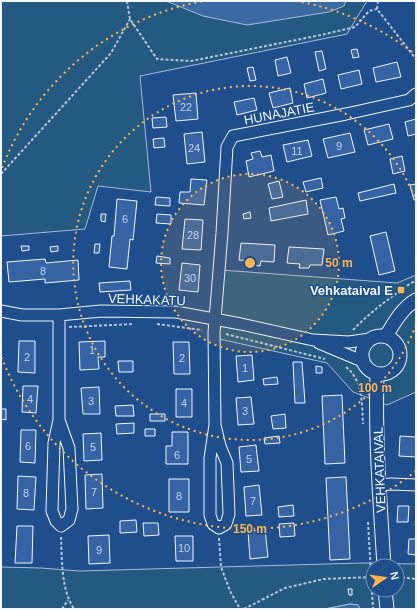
<svg xmlns="http://www.w3.org/2000/svg" width="417" height="610" font-family="Helvetica,sans-serif">
  <style>
    .green { fill: #245a82; stroke: #a8bbd7; fill-rule: evenodd }
    .water { fill: #3b69a3; stroke: #a8bbd7 }
    .building { fill: #3563a3; stroke: #f2f6ff }
    .lines { fill: none; stroke-linecap: round; stroke-linejoin: round }
    .minor-casing { stroke: #f2f6ff; stroke-width: 13 }
    .tertiary-casing { stroke: #f2f6ff; stroke-width: 15 }
    .path { stroke: #b3c4dc; stroke-width: 2; stroke-dasharray: 3 2; stroke-linecap: butt }
    .minor { stroke: #1f4e8c; stroke-width: 11 }
    .tertiary { stroke: #1f4e8c; stroke-width: 13 }
    .ring { fill: none; stroke: #ffb74d; stroke-width: 2; stroke-dasharray: 2 4 }
    .poi-dot { fill: #ffb74d; stroke: #1f4e8c; stroke-width: 1.5 }
    .labels { text-anchor: middle; stroke-width: 3; stroke-linejoin: round; paint-order: stroke }
    .number-label { font-size: 11px; fill: #c3d1e8 }
    .street-label { font-size: 13px; fill: #f2f6ff; stroke: #1f4e8c }
    .poi-label { font-size: 13px; font-weight: bold; fill: #f2f6ff; stroke: #1f4e8c; text-anchor: end }
    .centre { fill: #ffb74d; stroke: #1f4e8c; stroke-width: 2 }
    .ring-label { font-size: 12px; text-anchor: middle; font-weight: bold; fill: #ffb74d; stroke: #1f4e8c; stroke-width: 3; stroke-linejoin: round; paint-order: stroke }
  </style>
  <rect width="100%" height="100%" fill="#1f4e8c"/>
  <path class="green" d="M1,1h366l-20,33 -207,42 11,116 -53,-6 -13,43 -84,7z
    M221,270l176,13 19,-8v117l-29,13 -34,-13 -26,-29 -112,-25z
    M362,563l54,1v45h-56l-2,-4 -8,-1 -25,5h-324v-42l40,1 38,3zM373,566h24v24h-24z"/>
  <path class="water" d="M166,1h180l-2,5 -15,6 -82,13 -44,-9z
    M350,604l8,1 2,4h-35z"/>
  <path class="building" d="M357,49l2,8 -6,1 -2,-8z
    M322,51l4,18 -7,2 -4,-19z
    M287,57l4,16 -13,3 -3,-16z
    M397,62l4,15 -25,5 -3,-14z
    M253,67l3,13 -6,1 -3,-13z
    M359,70l3,14 -21,5 -3,-14z
    M323,79l3,14 -19,5 -3,-14z
    M290,88l3,15 -20,5 -4,-15z
    M196,93l2,26 -22,2 -3,-26z
    M254,98l3,12 -20,5 -3,-13z
    M166,117l1,10 -14,1 -1,-10z
    M416,119v15l-8,2 -3,-14z
    M389,124l4,15 -25,6 -4,-15z
    M202,132l3,30 -18,2 -3,-30z
    M350,133l5,19 -27,6 -5,-19z
    M164,138l1,9 -11,1 -1,-9z
    M308,140l4,16 -25,6 -4,-17z
    M260,151l2,6 9,-2 3,16 -25,6 -3,-16 7,-2 -2,-6z
    M402,156l3,15 -12,3 -3,-15z
    M321,178l2,10 -17,4 -3,-10z
    M191,179l16,1 -3,25 -25,-2 1,-11h10z
    M279,181l4,16 -11,2 -4,-15z
    M394,184l2,9 -36,8 -2,-8z
    M416,184v16h-2l-4,-15z
    M156,197l14,1v8l-15,-1z
    M336,197l3,12 4,-1 2,10 -4,1 3,12 -16,4 -8,-35z
    M117,199l20,2 -4,39 -3,-1 -3,30 -18,-2 3,-31h2z
    M306,200l2,14 -37,7 -2,-13z
    M250,212l1,6 -7,1 -1,-5z
    M101,214h5l-1,8 -4,-1z
    M157,214l14,1v9l-15,-1z
    M185,219l18,1 -2,30 -19,-1z
    M386,232l9,39 -16,4 -9,-39z
    M241,243l34,2 -1,17 -13,-1 -1,5 -9,-1 1,-4 -13,-1z
    M95,244h5l-1,9h-5z
    M21,246h8v4l-7,1z
    M58,246v5l-7,1 -1,-5z
    M289,247l35,2 -2,16h-12l-1,3h-10l1,-4 -13,-1z
    M157,256l13,2v6l-14,-1z
    M45,259l1,4 32,-3 1,20 -34,3v-4l-36,3 -2,-20z
    M182,263l18,2 -2,27 -19,-2z
    M130,281l1,9 -31,2 -1,-9z
    M19,341h16v32l-17,-1z
    M105,341v16h-7l1,12 -19,1 -1,-28z
    M173,342h16l1,32h-16z
    M252,355l2,25 -16,2 -2,-26z
    M118,361h15v11h-14z
    M293,362h9l3,41h-10z
    M316,366l6,1v6h-6z
    M277,377l1,7 -14,1 -1,-6z
    M23,386h15l-2,27 -14,-1z
    M99,387l1,27h-17l-2,-26z
    M176,389h16v28h-16z
    M342,395l3,68 -20,1 -3,-68z
    M251,397l3,27 -16,1 -2,-27z
    M133,405l1,11h-18l-1,-10z
    M1,409h5v11l-5,-1z
    M150,414h15v7h-15z
    M285,414l1,14 -13,1 -2,-13z
    M134,423v10l-17,1 -1,-10z
    M145,429h10v7h-10z
    M21,430h15l-1,33 -15,-1z
    M172,432h16v32h-22v-18h6z
    M101,433l1,27 -18,1 -1,-27z
    M279,436l1,7 -15,1 -1,-6z
    M400,436l16,1v20l-17,-1z
    M256,445l3,26 -18,1 -2,-25z
    M102,474l1,34 -17,1 -1,-34z
    M18,476l18,1 -2,33 -17,-1z
    M346,477l4,82 -20,1 -4,-82z
    M169,479h20v33h-20z
    M259,485l3,30 -16,1 -2,-29z
    M293,505l1,11 -15,1 -1,-10z
    M398,506h11l-1,16h-11z
    M136,520l1,12 -17,1v-12z
    M143,523h15l1,12 -15,1z
    M294,523l1,13 -15,1 -1,-13z
    M17,526h16l-1,37h-17z
    M265,530l3,27 -18,2 -2,-28z
    M109,535l1,28 -21,1 -1,-28z
    M175,536h18v25h-17z
    M409,539h7v16l-8,-1z
    M348,589h4v6h-3z"/>
  <g class="lines">
    <g class="minor-casing">
      <path id="minor" d="M1,311l21,4h37l42,-4 75,1 65,12 72,16 36,2 21,-3
        M319,343l43,18
        M59,420l10,28 3,61 -3,11 -8,6 -5,-5 -4,-10 2,-68 5,-23v-105
        M215,425l5,21 7,17 2,51 -3,10 -7,4 -6,-4 -3,-9v-57l5,-33 -1,-93 8,-99 5,-86 6,-11 113,-22 63,-14 7,-6
        M380,485l11,-1 25,1"/>
    </g>
    <g class="tertiary-casing">
      <path id="tertiary" d="M362 355a19 19 0 1 1 38 0a19 19 0 1 1-38 0Z
        M386,336c8,-13 16,-28 30,-36
        M377,375c-2,63 3,127 7,191
        M385,590l2,19"/>
    </g>
    <path class="path" d="M127,1l3,18 27,40 34,2 130,-26 34,-8 14,-16 8,-2
      M378,1l-1,8 39,50
      M1,174l110,-121 19,-34
      M157,324l45,6
      M69,327l64,-3
      M353,330c17,-18 37,-32 58,-47l5,-2
      M226,334l99,25
      M346,367c17,13 16,38 17,57
      M368,522l5,87
      M61,537c1,23 0,52 13,72
      M219,538l2,29 9,24 10,18
      M397,577l19,2
      M62,609l6,-9
      M244,609l41,-21 39,-9 49,-2"/>
    <use href="#minor" class="minor"/>
    <use href="#tertiary" class="tertiary"/>
  </g>
  <circle cx="250" cy="263" r="89" fill="#ffb74d" fill-opacity=".12"/>
  <g class="ring">
    <circle cx="250" cy="263" r="89"/>
    <path d="M416 325A177 177 0 1 1 416 201"/>
    <path d="M416 471A266 266 0 0 1 2 358M2 168A266 266 0 0 1 204 1M296 1A266 266 0 0 1 416 55"/>
  </g>
  <rect class="poi-dot" x="397" y="286" width="8" height="8" rx="2"/>
  <g class="labels">
    <g class="number-label">
      <text x="186" y="111">22</text>
      <text x="339" y="150">9</text>
      <text x="194" y="152">24</text>
      <text x="297" y="155">11</text>
      <text x="125" y="223">6</text>
      <text x="193" y="239">28</text>
      <text x="43" y="275">8</text>
      <text x="190" y="282">30</text>
      <text x="92" y="354">1</text>
      <text x="27" y="361">2</text>
      <text x="182" y="362">2</text>
      <text x="245" y="372">1</text>
      <text x="30" y="403">4</text>
      <text x="91" y="405">3</text>
      <text x="184" y="407">4</text>
      <text x="245" y="415">3</text>
      <text x="28" y="450">6</text>
      <text x="93" y="451">5</text>
      <text x="177" y="459">6</text>
      <text x="249" y="463">5</text>
      <text x="94" y="496">7</text>
      <text x="26" y="497">8</text>
      <text x="179" y="500">8</text>
      <text x="253" y="505">7</text>
      <text x="184" y="552">10</text>
      <text x="99" y="554">9</text>
    </g>
    <g class="street-label">
      <text transform="translate(279 113) rotate(-11)" y="5">HUNAJATIE</text>
      <text transform="translate(147 299) rotate(2)" y="5">VEHKAKATU</text>
      <text transform="translate(379 470) rotate(-92)" y="5">VEHKATAIVAL</text>
    </g>
    <g class="poi-label">
      <text x="393" y="295">Vehkataival E</text>
    </g>
  </g>
  <circle cx="250" cy="263" r="6" class="centre"/>
  <g class="ring-label">
    <text x="339" y="267">50 m</text>
    <text x="375" y="392">100 m</text>
    <text x="250" y="533">150 m</text>
  </g>
  <rect width="417" height="610" fill="none" stroke="#f2f6ff" stroke-width="4"/>
  <g transform="translate(385 578) rotate(77)"><circle r="19" fill="#1f4e8c" stroke="#7391ba"/>
  <path d="M0-3L7 15L0 10L-7 15Z" fill="#ffb74d"/>
  <text y="-6" font-size="11" font-weight="bold" text-anchor="middle" fill="#f2f6ff">N</text>
  </g>
</svg>
